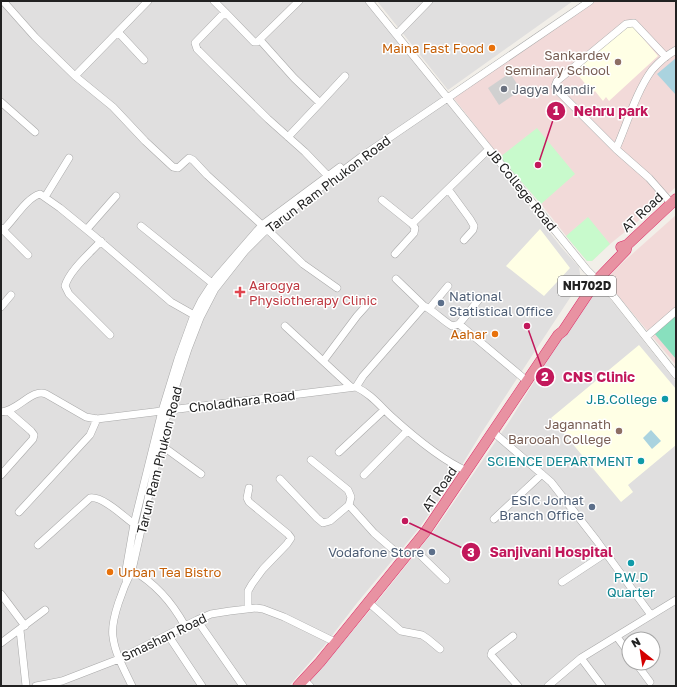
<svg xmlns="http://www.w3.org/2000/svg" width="677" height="687" font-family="'Golos Text',sans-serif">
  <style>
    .residential { fill: #e0dfdf; fill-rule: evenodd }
    .commercial { fill: #f2dad9 }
    .education { fill: #ffffe5 }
    .religious { fill: #d0d0d0 }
    .park { fill: #c8facc }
    .pitch { fill: #88e0be }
    .water { fill: #aad3df }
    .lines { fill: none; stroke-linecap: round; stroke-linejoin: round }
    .minor-casing { stroke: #a9a9a9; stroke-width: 8 }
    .highway-casing { stroke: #dc2a67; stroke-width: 11 }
    .minor { stroke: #fff; stroke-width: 7 }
    .highway { stroke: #e892a2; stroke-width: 10 }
    .food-dot { fill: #e8710a; stroke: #fff; stroke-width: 1.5 }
    .education-dot { fill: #8d6e63; stroke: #fff; stroke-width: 1.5 }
    .worship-dot { fill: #6b7280; stroke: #fff; stroke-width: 1.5 }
    .health-dot { fill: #e0444e; stroke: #fff; stroke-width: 1.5 }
    .service-dot { fill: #5c6f8a; stroke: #fff; stroke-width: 1.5 }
    .culture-dot { fill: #0f9aa8; stroke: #fff; stroke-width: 1.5 }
    .labels { text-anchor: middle; stroke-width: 3; stroke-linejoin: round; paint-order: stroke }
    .shield { fill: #fff; stroke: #646464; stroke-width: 1 }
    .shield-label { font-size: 12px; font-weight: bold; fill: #222 }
    .food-label { font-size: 13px; fill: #c56008; stroke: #fff; text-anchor: end }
    .education-label { font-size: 13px; fill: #785e54; stroke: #fff; text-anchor: end }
    .worship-label { font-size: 13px; fill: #5b616d; stroke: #fff; text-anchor: start }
    .street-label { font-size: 13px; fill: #222; stroke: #fff }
    .health-label { font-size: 13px; fill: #be3a42; stroke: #fff; text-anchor: start }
    .service-label { font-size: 13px; fill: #4e5e75; stroke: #fff; text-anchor: end }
    .culture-label { font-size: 13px; fill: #0d838f; stroke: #fff; text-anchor: end }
    .leader { fill: none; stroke: #c2185b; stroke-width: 1.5 }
    .callout-dot { fill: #c2185b; stroke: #fff; stroke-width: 1.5 }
    .mark-label { font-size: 12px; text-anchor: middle; font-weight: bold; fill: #fff }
    .callout-label { font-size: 14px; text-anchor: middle; font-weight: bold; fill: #c2185b; stroke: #fff; stroke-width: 3; stroke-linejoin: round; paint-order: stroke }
  </style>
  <rect width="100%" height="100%" fill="#f2efe9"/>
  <path class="residential" d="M1,1h364l93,114 103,132 18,20 2,14 -99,151 -25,41 -37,54 -63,76 -33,43 -35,40h-288z
    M377,1h196l-125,89z
    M596,283l20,23 60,76v304h-370l66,-78 64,-80 73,-106zM629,639h24v24h-24z"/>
  <path class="commercial" d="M592,1h84v186l-40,36 -26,21 -18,17h-5l-20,-24 -26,-33 -41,-47 -48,-61z
    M676,215v150l-72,-86z"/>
  <path class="education" d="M630,23l28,33 -49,45 -3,-4 -3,4 -8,-10 -2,2 -15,-18 -1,-7z
    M540,229l30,39 -26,28 -38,-30z
    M639,345l37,44v56l-48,40 5,7 -12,10 -70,-84z"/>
  <path class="religious" d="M510,73l11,17 -22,15 -11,-17z"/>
  <path class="park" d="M537,128l38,46 -34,30 -41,-47z
    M588,217l22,27 -18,17h-5l-21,-25z"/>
  <path class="pitch" d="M676,314v45l-22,-26z"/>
  <path class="water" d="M676,58v37l-19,-21z
    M651,430l10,11 -9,8 -9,-11z"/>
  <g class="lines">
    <g class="minor-casing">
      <path id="minor" d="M3,1l32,36 40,39 38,31 32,34 28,26 5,1 11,-10 4,2 14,15 55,50
        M214,1l11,11
        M299,1l-42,41h-3l-29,-30 -30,31 2,6 16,16 55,54 37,33 23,24
        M369,1l218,269 28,28 61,77
        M118,32l26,28
        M397,34l32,-33
        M260,40l34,38 26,25 -32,34
        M75,76l73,-75
        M1,102l34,30
        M320,103l25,-27
        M616,149l-60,-60 -1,-3 2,-5 69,-57 8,-1 32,34
        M448,189l22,30 4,7 -1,4 -9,10
        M45,197l24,-39
        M382,200l30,24 3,4 -1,5 -19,21
        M671,203l-22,-25 -33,-29c11,-25 20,-57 36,-79 7,-8 15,-15 24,-20
        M412,224l77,-75
        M141,226l71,57
        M1,228l2,2c11,-10 23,-32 37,-36l20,14 33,27 78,67 23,13
        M87,229l29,-33
        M267,229l36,35 34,24
        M3,230l25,25
        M101,241c-11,12 -32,30 -36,45l4,8 41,41
        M396,279l28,27c10,5 18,14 28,20l7,-2 22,-27
        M1,307l10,-12
        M429,309l19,-23
        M459,324l68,57
        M285,326l66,61
        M646,337l30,-26
        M324,360l33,-44 9,-10
        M356,387l7,-11 61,-70
        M1,412c17,-1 31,-24 45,-18l40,23 11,2 259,-32c15,7 24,19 36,30 21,19 49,43 75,54
        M493,432l58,50 46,59 54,74
        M161,445l40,29
        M339,452l45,-42
        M311,460l37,30 3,7 -2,8 25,28 30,26
        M1,475l32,-36 1,-4 -3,-4 -23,-20
        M364,475l43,-44
        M280,479l37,39 6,5 7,-2 19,-16
        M19,512l71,-77 7,-16
        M494,519l48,-45
        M38,545l52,-47c13,-2 34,19 44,26
        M413,548l33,32
        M132,570c23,13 41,34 53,56
        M126,580v-10l8,-46 28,-113 16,-52 16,-44 7,-14 15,-23 46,-53 78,-58
        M562,582l44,-29
        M1,594l24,32
        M368,602l33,29 21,4 6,4 12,10
        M248,609v-18l4,-7 11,-15 24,-25 4,-6 -3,-4 -39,-32 -2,-4 2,-10
        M197,620l46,66
        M20,630l6,56
        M168,635l34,51
        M513,636l-21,16 -1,3 27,31
        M617,637l12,16
        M1,643l44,-33
        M581,658l21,28
        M636,663l14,19
        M304,680l6,6
        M36,686l26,-5 57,-22 78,-39 14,-6 19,-3 26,-3 7,1 21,8 51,25
        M132,686c-7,-15 -17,-32 -19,-49 -3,-17 11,-51 19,-67l36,-160 20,-61 12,-31 15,-29 30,-38 19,-19 16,-14 81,-61 229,-156
        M548,686l33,-28 95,-58"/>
    </g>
    <g class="highway-casing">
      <path id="highway" d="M621,247l6,-2 49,-46
        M298,686l22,-24 106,-131 132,-196 5,-4 34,-51 29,-30 1,-5"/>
    </g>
    <use href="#minor" class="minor"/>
    <use href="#highway" class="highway"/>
  </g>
  <g class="food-dot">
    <circle cx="492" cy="48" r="4"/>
    <circle cx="495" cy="334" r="4"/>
    <circle cx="110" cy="572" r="4"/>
  </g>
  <g class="education-dot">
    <circle cx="618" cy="62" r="4"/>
    <circle cx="619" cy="431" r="4"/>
  </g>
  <circle class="worship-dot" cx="504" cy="89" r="4"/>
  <path class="health-dot" d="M238 286h4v4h4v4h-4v4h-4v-4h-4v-4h4z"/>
  <g class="service-dot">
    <circle cx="441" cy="303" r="4"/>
    <circle cx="592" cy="507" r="4"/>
    <circle cx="432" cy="552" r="4"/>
  </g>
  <g class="culture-dot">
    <circle cx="665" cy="399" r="4"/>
    <circle cx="641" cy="461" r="4"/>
    <circle cx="631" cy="563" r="4"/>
  </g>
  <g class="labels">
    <rect class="shield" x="558" y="276" width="58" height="20" rx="3"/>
    <g class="shield-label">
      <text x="587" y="290">NH702D</text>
    </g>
    <g class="food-label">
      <text x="484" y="53">Maina Fast Food</text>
      <text x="487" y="339">Aahar</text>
      <text x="118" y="577" text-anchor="start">Urban Tea Bistro</text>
    </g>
    <g class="education-label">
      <text x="610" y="60">Sankardev<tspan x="610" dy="15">Seminary School</tspan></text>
      <text x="611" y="429">Jagannath<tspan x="611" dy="15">Barooah College</tspan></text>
    </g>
    <g class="worship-label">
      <text x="512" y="94">Jagya Mandir</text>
    </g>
    <g class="street-label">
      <text transform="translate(328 184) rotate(-37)" y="5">Tarun Ram Phukon Road</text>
      <text transform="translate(522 189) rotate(51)" y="5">JB College Road</text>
      <text transform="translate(642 212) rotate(-43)" y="5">AT Road</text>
      <text transform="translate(242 401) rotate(-7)" y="5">Choladhara Road</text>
      <text transform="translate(159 460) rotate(-76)" y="5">Tarun Ram Phukon Road</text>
      <text transform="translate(439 489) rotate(-56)" y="5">AT Road</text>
      <text transform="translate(164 637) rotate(-26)" y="5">Smashan Road</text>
    </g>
    <g class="health-label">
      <text x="249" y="290">Aarogya<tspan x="249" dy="15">Physiotherapy Clinic</tspan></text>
    </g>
    <g class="service-label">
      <text x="449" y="301" text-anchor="start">National<tspan x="449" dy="15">Statistical Office</tspan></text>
      <text x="584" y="505">ESIC Jorhat<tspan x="584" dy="15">Branch Office</tspan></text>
      <text x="424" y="557">Vodafone Store</text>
    </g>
    <g class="culture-label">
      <text x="657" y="404">J.B.College</text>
      <text x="633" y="466">SCIENCE DEPARTMENT</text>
      <text x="631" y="582" text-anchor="middle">P.W.D<tspan x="631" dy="15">Quarter</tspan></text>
    </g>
  </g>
  <path class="leader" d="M538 165L556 111M527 326L545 377M405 521L471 552"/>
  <g class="callout-dot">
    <circle cx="538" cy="165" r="4"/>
    <circle cx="527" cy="326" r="4"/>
    <circle cx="405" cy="521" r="4"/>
    <circle cx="556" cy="111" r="10"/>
    <circle cx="545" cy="377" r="10"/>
    <circle cx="471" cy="552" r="10"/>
  </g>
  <g class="mark-label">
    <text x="556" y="115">1</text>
    <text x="545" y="381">2</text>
    <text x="471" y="557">3</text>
  </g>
  <g class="callout-label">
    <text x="611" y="116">Nehru park</text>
    <text x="599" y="382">CNS Clinic</text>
    <text x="551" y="557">Sanjivani Hospital</text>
  </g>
  <rect width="677" height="687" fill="none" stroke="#222222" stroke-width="4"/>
  <g transform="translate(641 651) rotate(330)"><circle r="19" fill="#ffffff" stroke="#a7a7a7"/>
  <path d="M0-3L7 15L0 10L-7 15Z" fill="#d40000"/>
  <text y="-6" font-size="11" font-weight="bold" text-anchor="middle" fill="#222222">N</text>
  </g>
</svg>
